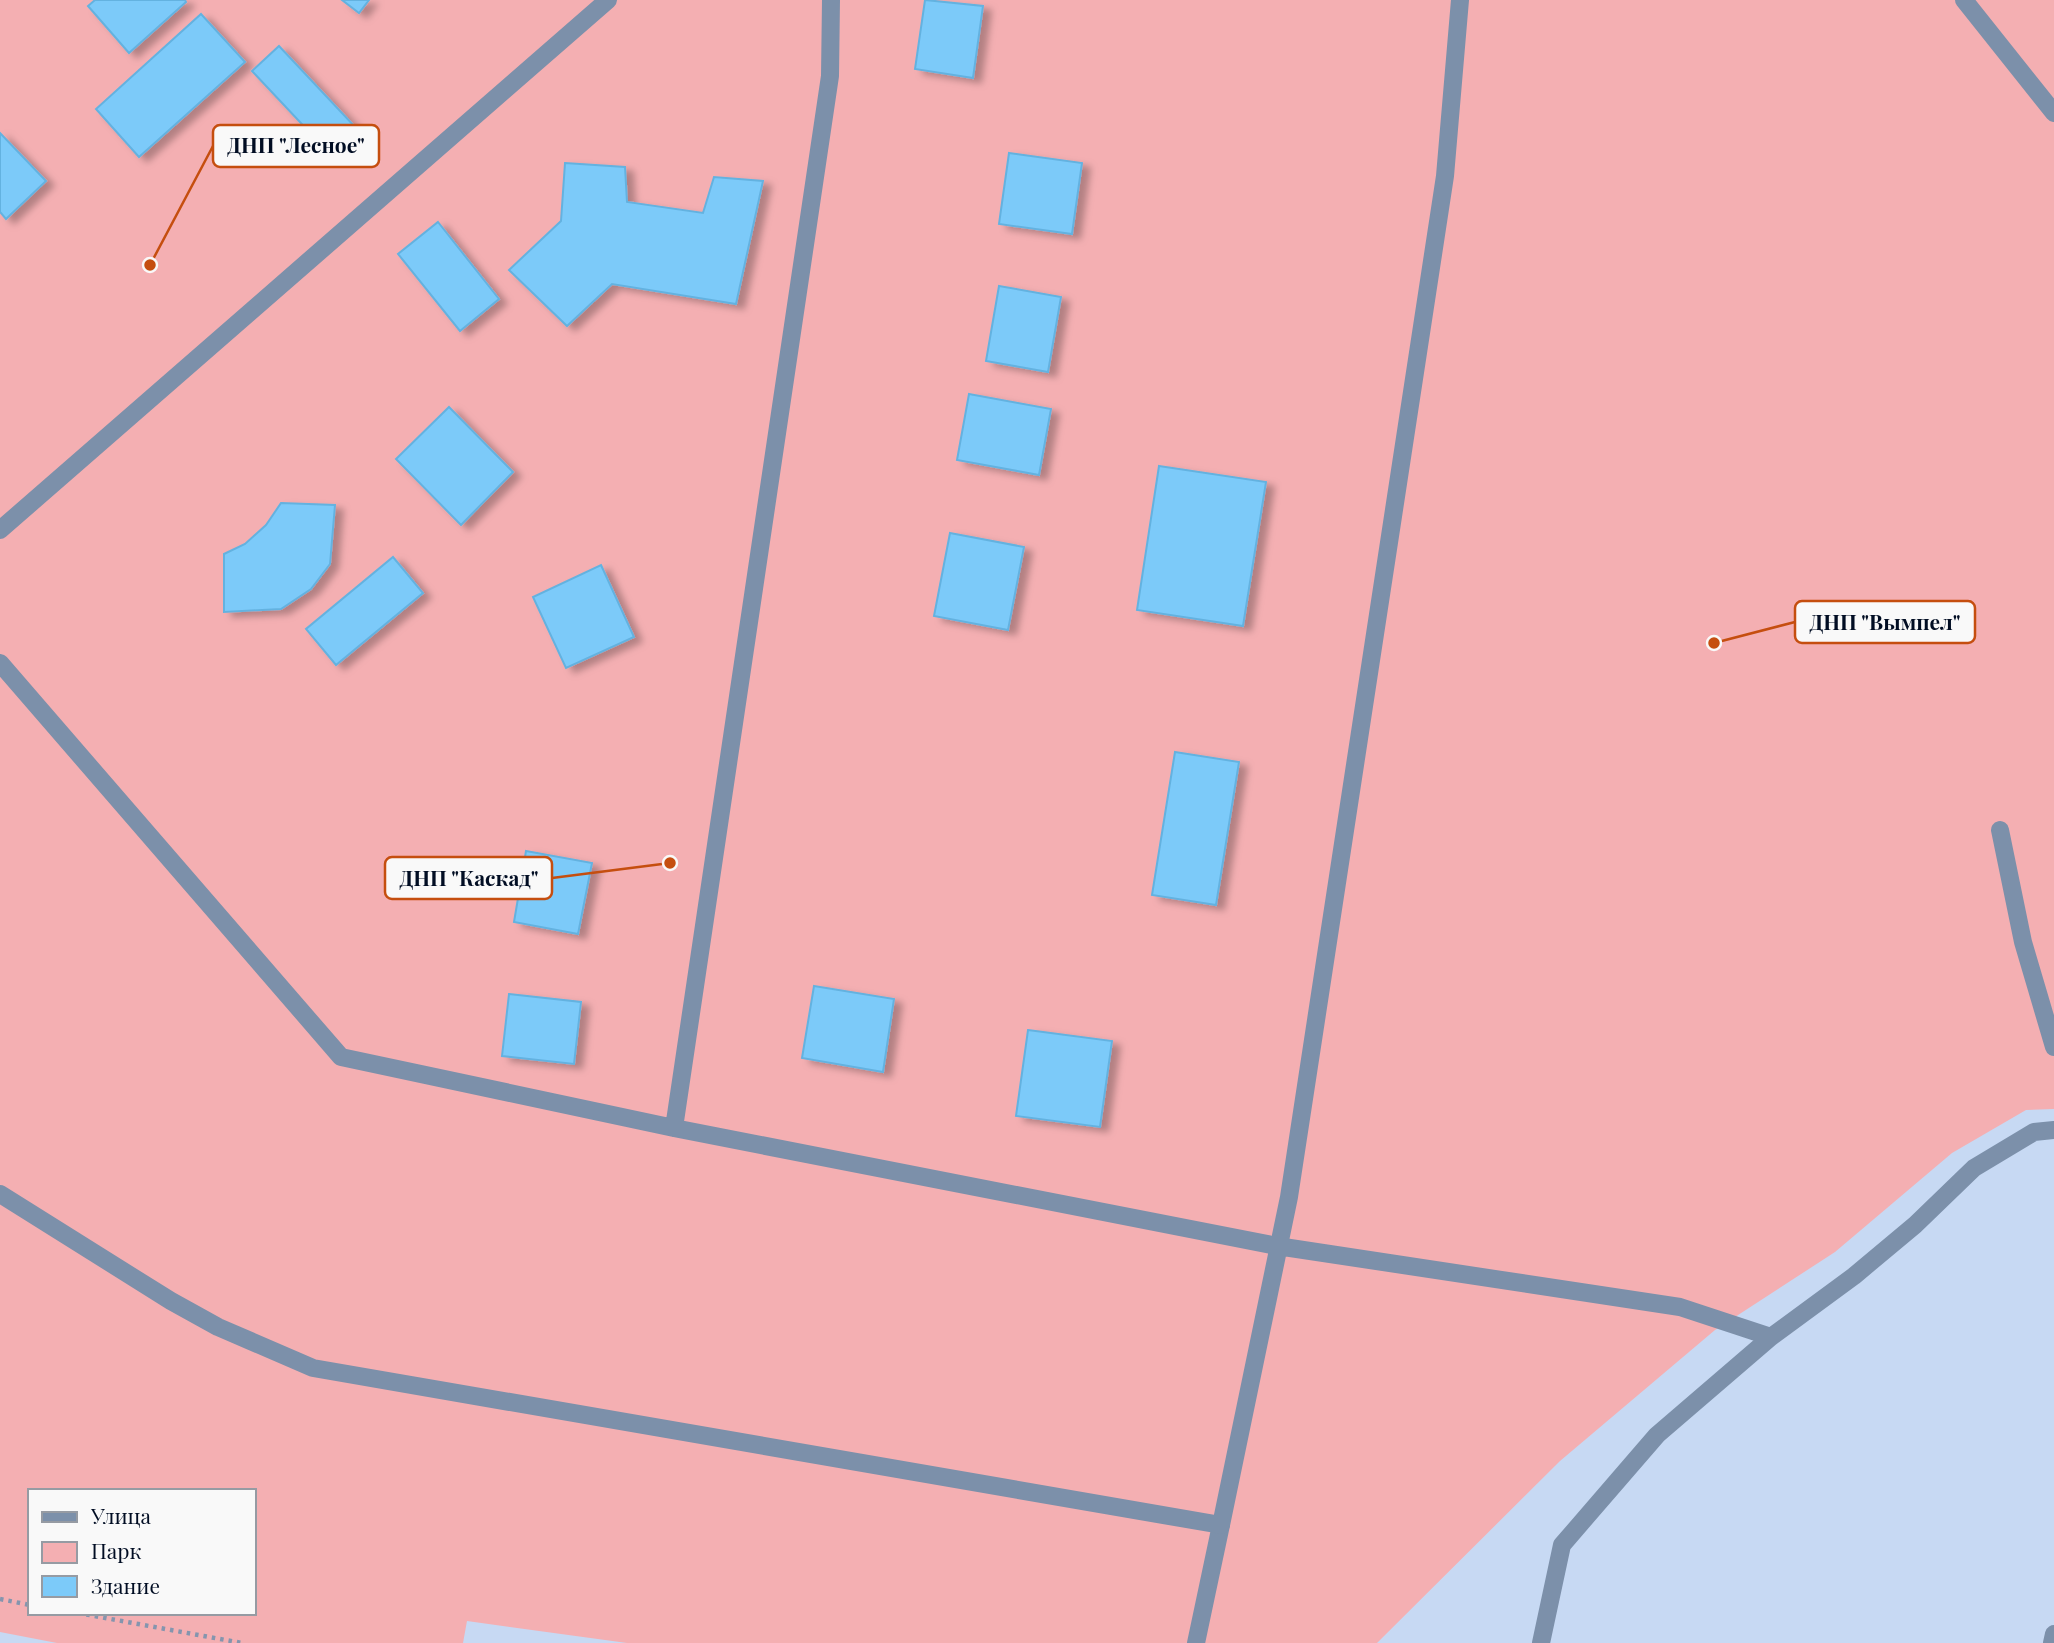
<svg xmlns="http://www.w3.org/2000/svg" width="2054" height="1643" font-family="'Playfair Display',serif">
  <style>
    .green { fill: #f4afb2; fill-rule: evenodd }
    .building { fill: #7ccaf9; stroke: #64b2e0; stroke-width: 2; filter: url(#shadow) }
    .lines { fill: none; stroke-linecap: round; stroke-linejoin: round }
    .path { stroke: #8595ae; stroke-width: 4.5; stroke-dasharray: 3.5 5; stroke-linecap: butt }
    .service { stroke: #7c90aa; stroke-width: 18 }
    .minor { stroke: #7c90aa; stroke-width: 18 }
    .leader { fill: none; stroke: #c54e0f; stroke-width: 2.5 }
    .callout-dot { fill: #c54e0f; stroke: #f9f9f9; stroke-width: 2.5 }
    .callout { fill: #f9f9f9; stroke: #c54e0f; stroke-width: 2.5 }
    .callout-label { font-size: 21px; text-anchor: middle; font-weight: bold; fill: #010d23 }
  </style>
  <defs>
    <filter id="shadow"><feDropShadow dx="8" dy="4.5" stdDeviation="3.5" flood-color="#0004"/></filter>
  </defs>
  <rect width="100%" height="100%" fill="#c7d9f3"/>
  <path class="green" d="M0,0h2054v1109l-28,1 -74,43 -117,99 -120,78 -155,131 -183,182h-750l-160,-22 -4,22h-406l-57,-11zM30,1491h224v122h-224z"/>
  <path class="building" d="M95,0h90l1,2 -57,51 -41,-47z
    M342,0h27l-10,13z
    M925,0l58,6 -10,72 -58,-9z
    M201,14l44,48 -106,95 -43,-48z
    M279,46l78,83 -27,25 -78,-83z
    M0,133l46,48 -40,38 -6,-7z
    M1009,153l73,10 -10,71 -73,-10z
    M565,163l60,4 2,35 76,11 11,-36 49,4 -27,123 -124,-20 -45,42 -58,-56 52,-49z
    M438,222l61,77 -39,32 -62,-77z
    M999,286l62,11 -13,75 -62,-11z
    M969,394l82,15 -12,66 -82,-15z
    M449,407l64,65 -52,53 -65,-66z
    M1159,466l107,16 -23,144 -106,-16z
    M281,503l54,2 -5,59 -19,25 -30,20 -57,3v-58l21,-10 21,-19z
    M950,533l74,14 -16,83 -74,-14z
    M393,557l30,36 -87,72 -30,-36z
    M601,565l33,72 -68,31 -33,-71z
    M1175,752l64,10 -23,143 -64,-10z
    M526,851l66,12 -14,71 -64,-12z
    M814,986l80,13 -11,73 -81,-14z
    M509,994l72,8 -7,62 -72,-8z
    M1028,1030l84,11 -12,86 -84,-11z"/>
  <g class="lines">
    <path class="path" d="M0,1599l30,6
      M78,1613l164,30"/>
    <path class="service" d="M1196,1643l25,-118"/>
    <path class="minor" d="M1964,0l90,113
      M0,530l608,-530
      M0,663l341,394 333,71 603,118 403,61 91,30
      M2000,830l23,112 31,105
      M674,1128l156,-1052 1,-76
      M0,1194l171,107 47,26 95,41 908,157 68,-328 156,-1021 15,-176
      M1541,1643l21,-98 95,-110 114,-98 83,-61 61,-51 59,-57 60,-36 20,-2
      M2052,1643l2,-9"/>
  </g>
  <path class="leader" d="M150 265L213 146M1714 643L1795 622M670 863L552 878"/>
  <g class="callout-dot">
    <circle cx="150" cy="265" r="7"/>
    <circle cx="1714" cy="643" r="7"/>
    <circle cx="670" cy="863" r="7"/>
  </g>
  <g class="callout">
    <rect x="213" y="125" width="166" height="42" rx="7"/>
    <rect x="1795" y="601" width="180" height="42" rx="7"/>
    <rect x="385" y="857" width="167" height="42" rx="7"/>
  </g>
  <g class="callout-label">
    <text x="296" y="153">ДНП "Лесное"</text>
    <text x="1885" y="630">ДНП "Вымпел"</text>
    <text x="469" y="886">ДНП "Каскад"</text>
  </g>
  <rect x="28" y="1489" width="228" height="126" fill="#f9f9f9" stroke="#969ba3" stroke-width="2"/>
  <rect x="42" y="1512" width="35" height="10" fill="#7c90aa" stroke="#969ba3" stroke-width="2"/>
  <text x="91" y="1524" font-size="21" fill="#010d23">Улица</text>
  <rect x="42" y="1542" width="35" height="21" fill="#f4afb2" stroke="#969ba3" stroke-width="2"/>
  <text x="91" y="1559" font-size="21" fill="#010d23">Парк</text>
  <rect x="42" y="1576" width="35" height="21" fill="#7ccaf9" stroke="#969ba3" stroke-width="2"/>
  <text x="91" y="1594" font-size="21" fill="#010d23">Здание</text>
</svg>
